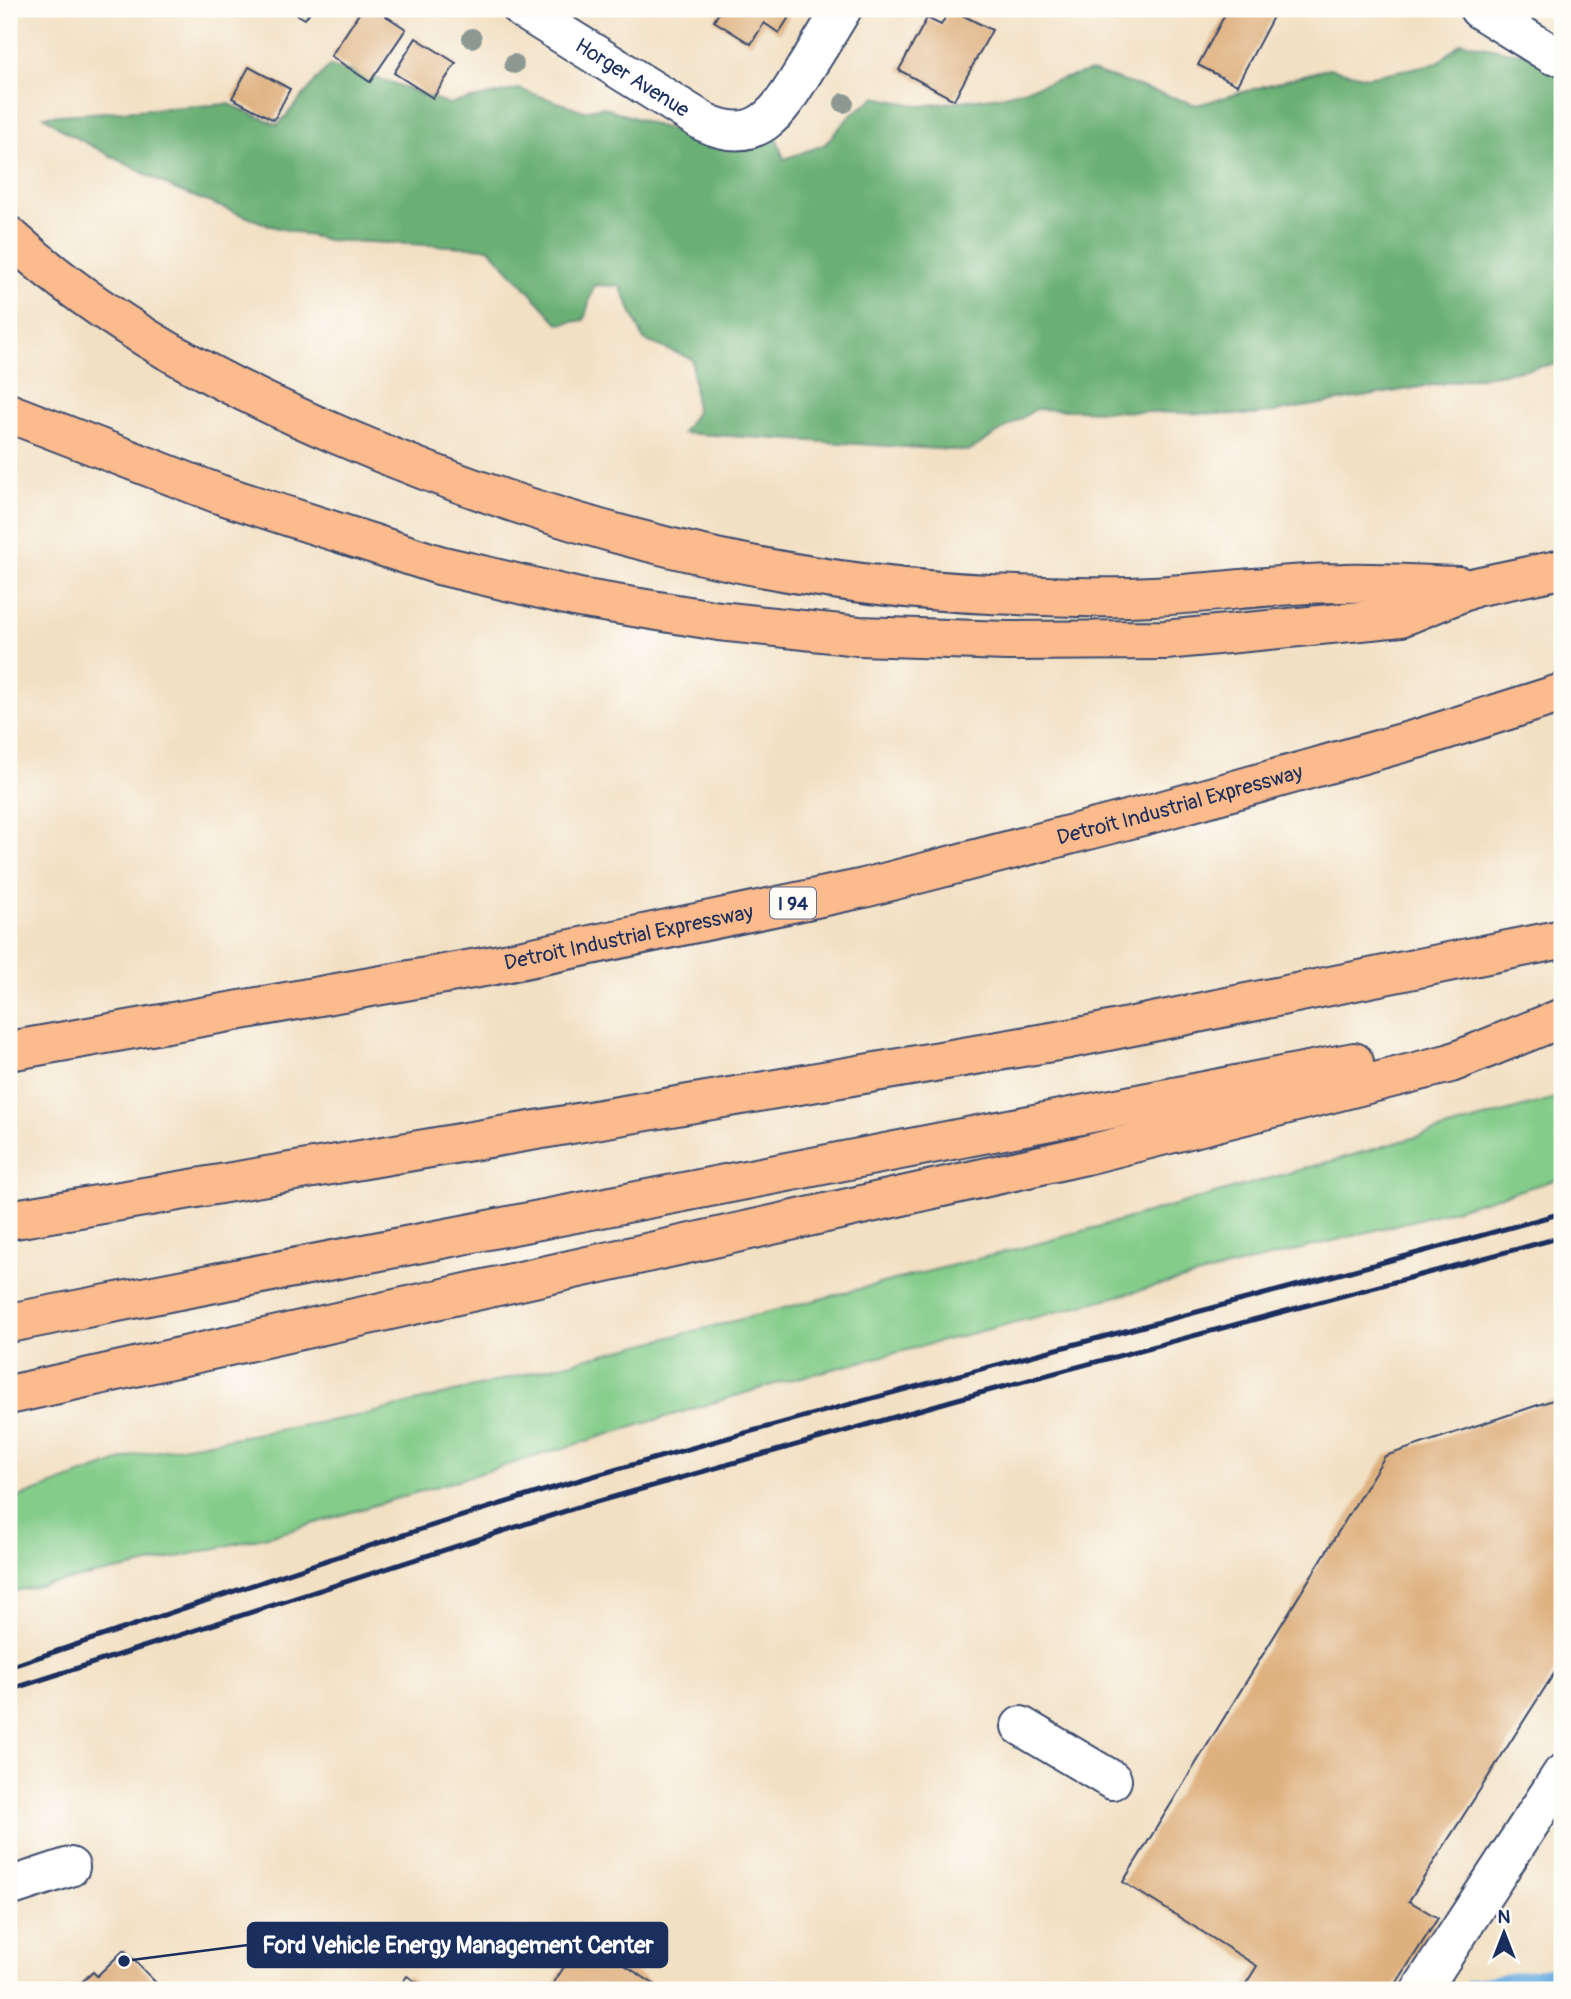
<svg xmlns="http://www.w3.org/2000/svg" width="1571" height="1999" font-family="Pangolin,sans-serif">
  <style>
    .green { fill: #83cc89; stroke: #4f7e74; stroke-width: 2 }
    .forest { fill: #6ab075; stroke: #42706a; stroke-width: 2 }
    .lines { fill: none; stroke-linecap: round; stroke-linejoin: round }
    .stream { stroke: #6cafe1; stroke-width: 10 }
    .building { fill: #deb07e }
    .minor-casing { stroke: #3b4a6d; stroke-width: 42 }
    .highway-casing { stroke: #3b4a6d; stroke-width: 42 }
    .minor { stroke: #fff; stroke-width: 38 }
    .highway { stroke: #fbbb8d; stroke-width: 38 }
    .rail { stroke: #1b2f5e; stroke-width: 5 }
    .tree { fill: #8d9893 }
    .labels { text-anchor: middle; stroke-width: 7; stroke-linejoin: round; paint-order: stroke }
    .shield { fill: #fdfcf7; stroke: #5f6c8c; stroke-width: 2 }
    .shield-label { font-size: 19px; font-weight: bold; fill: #1b2f5e }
    .street-label { font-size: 21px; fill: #1b2f5e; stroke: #fdfcf7 }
    .leader { fill: none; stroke: #1b2f5e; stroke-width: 2.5 }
    .callout-dot { fill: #1b2f5e; stroke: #fdfcf7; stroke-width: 2.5 }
    .callout { fill: #1b2f5e; stroke: #1b2f5e; stroke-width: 2.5 }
    .callout-label { font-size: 23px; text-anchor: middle; font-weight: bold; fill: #fff }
  </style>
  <rect width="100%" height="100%" fill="#fdfcf7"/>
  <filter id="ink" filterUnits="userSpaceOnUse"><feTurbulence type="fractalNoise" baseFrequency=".0143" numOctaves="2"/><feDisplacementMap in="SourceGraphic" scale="14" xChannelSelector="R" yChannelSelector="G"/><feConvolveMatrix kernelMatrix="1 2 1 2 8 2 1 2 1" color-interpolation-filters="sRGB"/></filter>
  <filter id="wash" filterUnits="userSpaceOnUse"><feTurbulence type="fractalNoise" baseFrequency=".00686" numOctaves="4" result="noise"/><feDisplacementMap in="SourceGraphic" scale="28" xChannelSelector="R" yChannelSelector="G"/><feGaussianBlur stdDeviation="1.57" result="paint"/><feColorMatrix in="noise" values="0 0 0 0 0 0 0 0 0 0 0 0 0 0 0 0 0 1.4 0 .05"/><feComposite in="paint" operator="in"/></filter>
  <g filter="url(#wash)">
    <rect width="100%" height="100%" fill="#f2e0c3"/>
    <path class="green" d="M1562,1096v82l-116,34 -668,171 -489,148 -149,35 -131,26v-86l7,-8 120,-43 232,-41 676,-172z"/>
    <path class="forest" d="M1461,42l51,10 50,1v310l-306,52 -220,-6 -67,42 -287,-18 14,-21 -4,-53 -48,-19 -24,-54 -26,-1 -10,35 -25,4 -70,-76 -162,-8 -56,-14 -97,-37 -107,-56 -23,-17 185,-12 49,21 51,-59 61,16 58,22 71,-15 65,22 19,-4 58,20 84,20 32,-8 7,20 40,-14 26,-29 25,-19 46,9 80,-10 90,-25 106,34 132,-37 38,9 71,-14z"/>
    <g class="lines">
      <path class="stream" d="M1470,1984l92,-14"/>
    </g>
    <g id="blocks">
      <path class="building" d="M288,9h24l-7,10z
        M362,9h13l31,20 -36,53 -39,-26z
        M721,9h73l-15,24 -15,-10 -13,21 -37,-23z
        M950,9l42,21 -38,70 -55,-30 28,-52 14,7z
        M1228,9h40l7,4 -38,72 -39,-20z
        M416,38l40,25 -23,35 -39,-25z
        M249,67l41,22 -16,31 -42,-22z
        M1562,1397v264l-153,240 29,17 -46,72h-150l15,-24 -134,-84 262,-426z
        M583,1938l80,52h-114z
        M124,1950l39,40h-90l20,-18 4,4z
        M407,1976l22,14h-32z"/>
    </g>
  </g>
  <g filter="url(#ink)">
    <use href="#blocks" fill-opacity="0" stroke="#3b4a6d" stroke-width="2"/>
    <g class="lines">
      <g class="minor-casing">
        <g id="minor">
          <path id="s1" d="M522,9l182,113c55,26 76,-12 101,-53 13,-20 25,-40 37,-60"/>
          <path d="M1479,9l74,46"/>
          <path d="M1021,1726l91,54"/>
          <path d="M9,1887l61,-20"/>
          <path d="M1421,1990l141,-216"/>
        </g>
      </g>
      <g class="highway-casing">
        <g id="highway">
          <path d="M9,236c97,88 214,150 334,201 205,88 424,147 647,157 53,2 109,5 162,2 63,-3 128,-13 191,-13 39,-1 77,2 116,3"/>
          <path d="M9,413l210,81 220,71 140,33 140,23 140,15 148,5 158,-1 196,-19 40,-4 74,-30 87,-18"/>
          <path id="s2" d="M9,1051l486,-86 369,-77 282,-73 274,-77 142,-45"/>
          <path d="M9,1220l1060,-181 493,-100"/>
          <path d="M9,1323l1345,-261"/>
          <path d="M9,1395l1077,-240 365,-92 111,-45"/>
        </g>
      </g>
      <use href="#minor" class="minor"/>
      <use href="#highway" class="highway"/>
      <path class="rail" d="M9,1667c188,-62 375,-129 564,-185 328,-96 660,-176 989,-269
        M9,1690l566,-182 379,-108 608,-163"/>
    </g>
    <g class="tree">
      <circle cx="472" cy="38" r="10"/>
      <circle cx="514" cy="64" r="10"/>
      <circle cx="844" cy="103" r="10"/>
    </g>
  </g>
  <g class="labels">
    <rect class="shield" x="770" y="887.5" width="46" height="31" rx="5"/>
    <g class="shield-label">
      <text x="793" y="910">I 94</text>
    </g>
    <g class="street-label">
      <text dy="7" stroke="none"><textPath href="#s1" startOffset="130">Horger Avenue</textPath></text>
      <text dy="7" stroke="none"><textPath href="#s2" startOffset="1197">Detroit Industrial Expressway</textPath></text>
      <text dy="7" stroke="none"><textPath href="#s2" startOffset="630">Detroit Industrial Expressway</textPath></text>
    </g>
  </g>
  <path class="leader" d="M124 1961L248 1945"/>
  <circle class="callout-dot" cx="124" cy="1961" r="7"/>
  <rect class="callout" x="248" y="1923" width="419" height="44" rx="7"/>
  <g class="callout-label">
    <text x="458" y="1953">Ford Vehicle Energy Management Center</text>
  </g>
  <rect width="1571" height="1999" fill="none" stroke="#fdfcf7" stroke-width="35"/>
  <g transform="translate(1504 1933)" stroke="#fdfcf7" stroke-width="5" paint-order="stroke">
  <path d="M0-5L12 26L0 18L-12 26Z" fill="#1b2f5e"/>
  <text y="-10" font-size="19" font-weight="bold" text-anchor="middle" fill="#1b2f5e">N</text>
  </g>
</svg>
